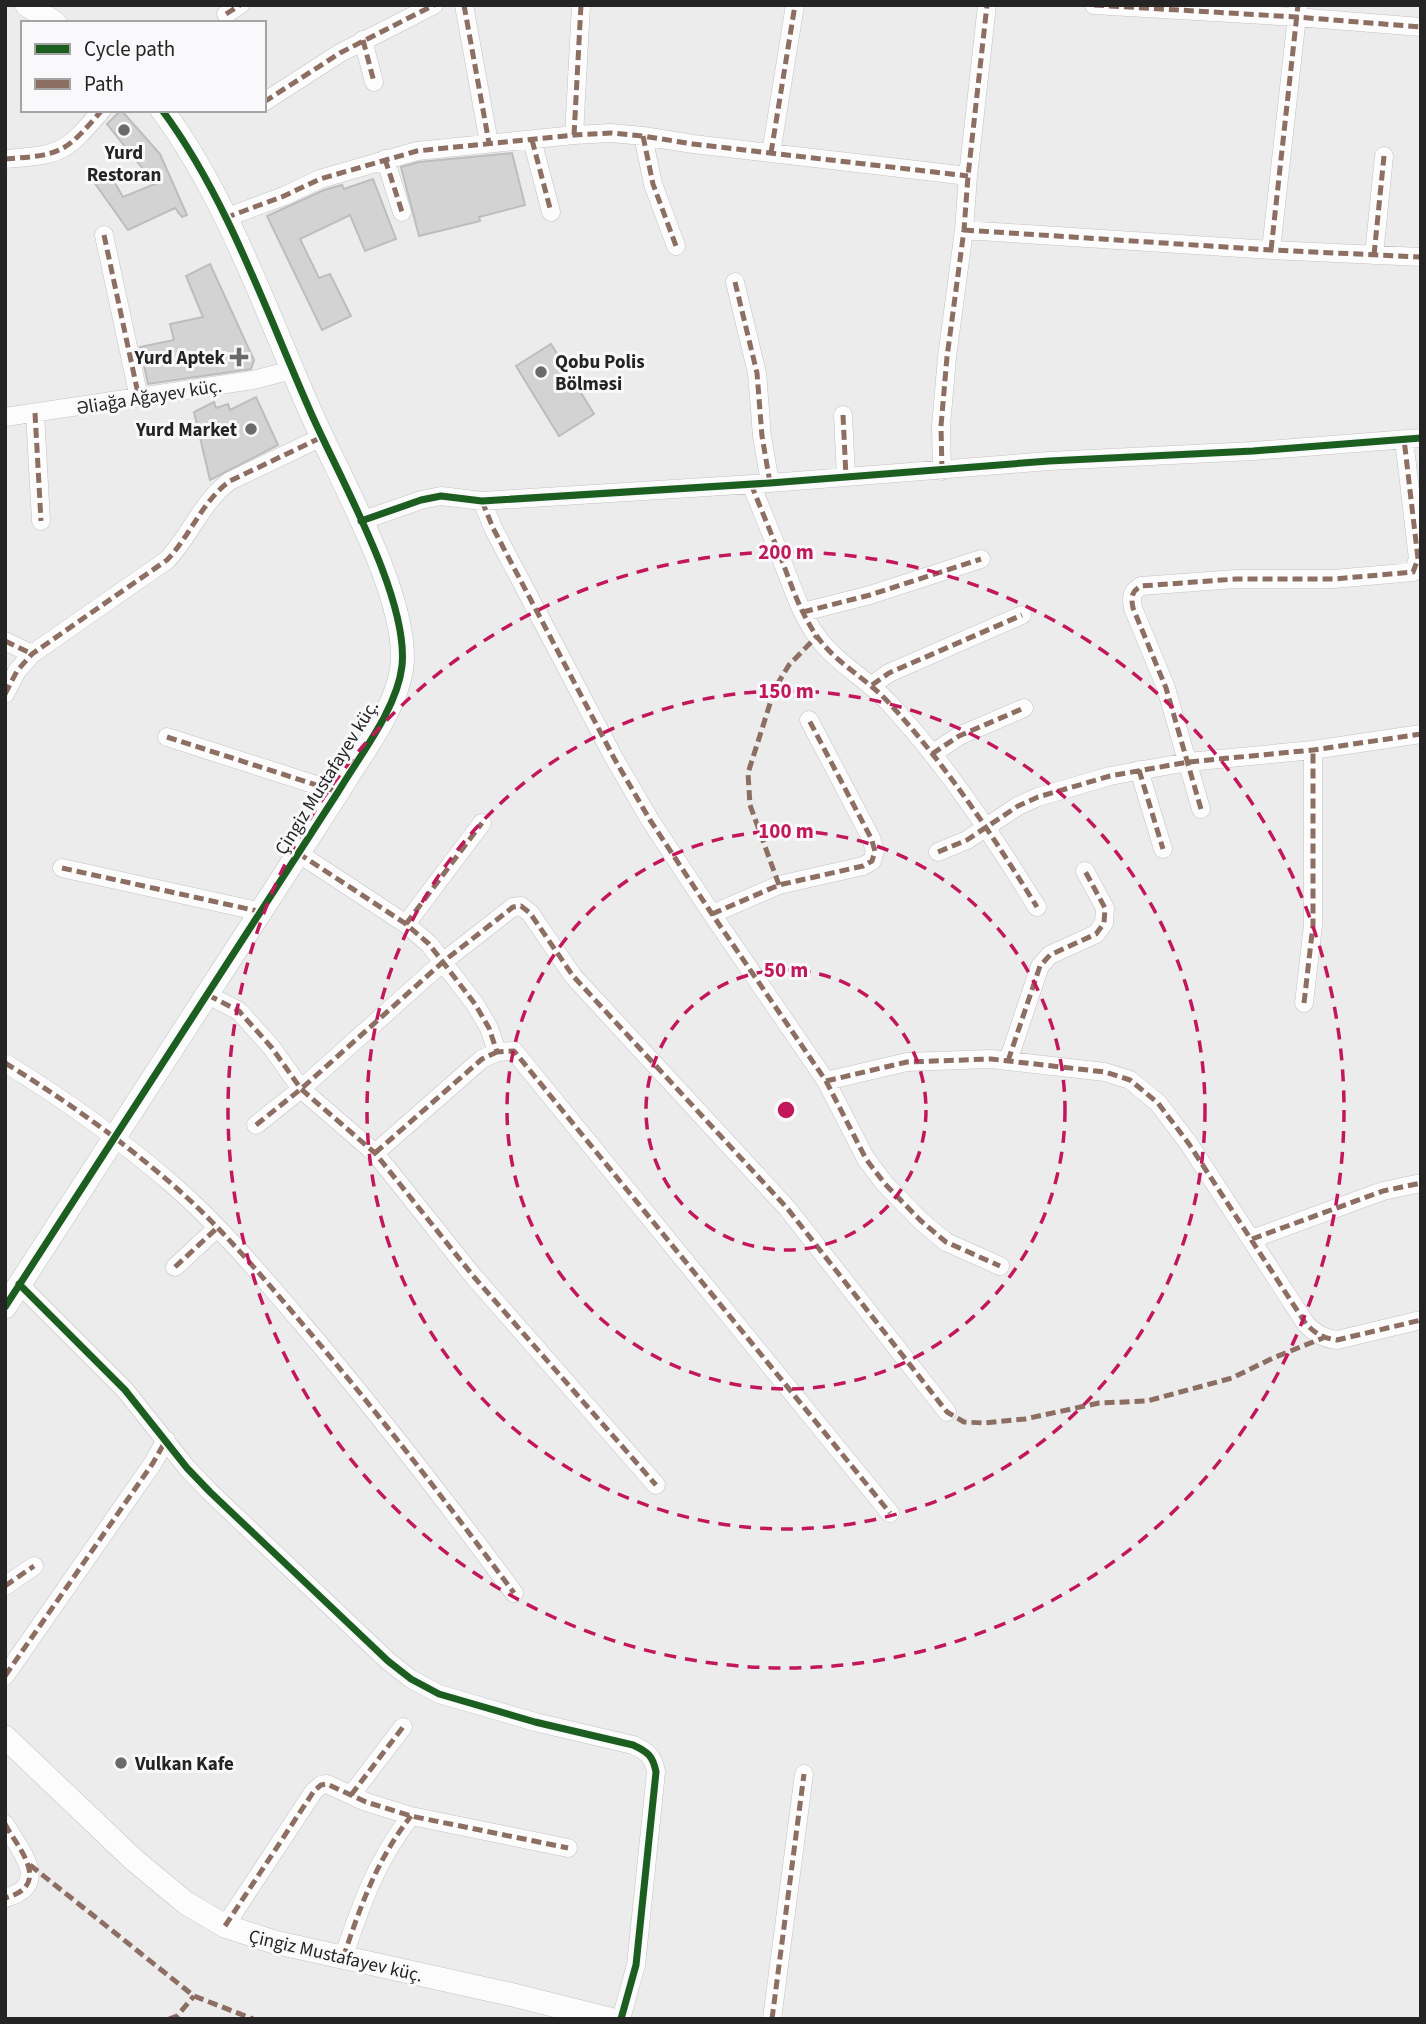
<svg xmlns="http://www.w3.org/2000/svg" width="1426" height="2024" font-family="'Source Sans 3',sans-serif">
  <style>
    .building { fill: #d3d3d4; stroke: #bebdbe; stroke-width: 2 }
    .lines { fill: none; stroke-linecap: round; stroke-linejoin: round }
    .minor-casing { stroke: #c2c2c2; stroke-width: 19 }
    .tertiary-casing { stroke: #c2c2c2; stroke-width: 24 }
    .minor { stroke: #fcfcfc; stroke-width: 18 }
    .tertiary { stroke: #fcfcfc; stroke-width: 23 }
    .quiet { stroke: #8d6e63; stroke-width: 5; stroke-dasharray: 10 5; stroke-linecap: butt }
    .cycleway-casing { stroke: #f9f9fb; stroke-width: 11 }
    .cycleway { stroke: #1b5e20; stroke-width: 7 }
    .ring { fill: none; stroke: #c2185b; stroke-width: 3.5; stroke-dasharray: 12 9 }
    .poi-dot { fill: #6a6a6b; stroke: #f9f9fb; stroke-width: 2.5 }
    .labels { text-anchor: middle; stroke-width: 6; stroke-linejoin: round; paint-order: stroke }
    .poi-label { font-size: 19px; font-weight: bold; fill: #242425; stroke: #f9f9fb; text-anchor: end }
    .street-label { font-size: 19px; fill: #242425; stroke: #f9f9fb }
    .centre { fill: #c2185b; stroke: #f9f9fb; stroke-width: 3.5 }
    .ring-label { font-size: 21px; text-anchor: middle; font-weight: bold; fill: #c2185b; stroke: #f9f9fb; stroke-width: 6; stroke-linejoin: round; paint-order: stroke }
  </style>
  <rect width="100%" height="100%" fill="#ececed"/>
  <path class="building" d="M121,110l39,44 27,61 -5,2 -7,-9 -47,22 -34,-48 15,-9 14,24 32,-13 -48,-60z
    M512,153l13,52 -46,12 1,4 -61,15 -18,-69 18,-5z
    M373,179l23,60 -31,12 -15,-36 -50,24 19,39 11,-4 21,42 -29,14 -55,-114 57,-26 18,-5 2,4z
    M210,264l44,96 -3,9 -103,15 -8,-37 34,-7 -4,-16 33,-7 -17,-41z
    M551,344l43,70 -35,22 -43,-70z
    M256,397l22,48 -68,35 -16,-68 20,-10 2,6 12,-4 2,6z"/>
  <g class="lines">
    <g class="minor-casing">
      <path id="minor" d="M464,5l25,138
        M1094,5l202,12 125,10
        M226,14l14,-9
        M363,40l11,42
        M264,102l76,-49 94,-48
        M574,135l7,-130
        M643,136l10,48 23,62
        M532,140l19,72
        M771,153l24,-148
        M5,159c57,-4 60,-6 97,-49
        M385,159l17,53
        M225,218l59,-22 36,-17 97,-28 157,-16 37,-2 32,3 50,8 275,32
        M964,230l307,20 150,7
        M104,235l35,163
        M1271,250l27,-243
        M1374,255l10,-99
        M735,282l22,91 5,63 8,47
        M35,413l6,108
        M843,415l3,62
        M5,417l248,-37 39,-10
        M942,471l-1,-45 6,-69 17,-127 4,-54 19,-171
        M751,484c10,25 20,49 30,74 10,26 19,54 35,77 20,29 52,44 74,69 57,62 103,132 147,203
        M482,501l11,27 121,230 36,62 62,94 114,167 40,78 19,25 36,37 25,21 54,24
        M361,521l60,-21 20,-4 41,5 288,-18 279,-22 204,-10 168,-13
        M803,612l67,-17 111,-36
        M5,641l27,13
        M872,685l17,-12 133,-58
        M5,694l12,-23 15,-17 135,-94c24,-25 35,-59 63,-79l92,-44
        M167,737l171,55
        M932,754l27,-18 65,-28
        M1139,770l24,79
        M1201,809l-35,-121 -33,-80c-2,-11 -2,-16 8,-22l95,-7h98l79,-7 5,-13 -14,-120
        M938,852l29,-12 51,-34 20,-9 72,-21 78,-14 125,-12 108,-16
        M298,853l108,71 23,20 46,60 14,24 8,24 17,-1 376,462
        M62,868l200,44
        M712,914l67,-29 84,-19 9,-5 3,-10 -4,-13 -62,-118
        M406,924l76,-101
        M208,995l31,16 33,37 29,41 74,64 99,124 182,208
        M1304,1003l9,-78v-175
        M1008,1061l32,-95 10,-11 46,-21 8,-11 1,-15 -20,-37
        M5,1063c59,36 116,77 168,122 47,41 87,89 127,136 75,88 145,179 214,272
        M826,1081l81,-19 84,-3 114,13 25,8 28,23 31,41 117,180c10,10 17,14 31,16l84,-20
        M256,1125l45,-36 143,-128 69,-54 8,-1 9,7 43,63 214,232 160,204
        M375,1153l107,-94 15,-7
        M1252,1239l131,-48 38,-8
        M175,1267l42,-39
        M19,1284l106,106 62,78 23,24 178,169 23,18 28,15 96,28 98,23c15,7 20,11 23,27l-20,193 -15,54
        M5,1586l29,-20
        M5,1676l148,-213 13,-23
        M351,1795l52,-68
        M5,1824c12,23 49,61 0,74
        M225,1926l89,-135 7,-6 6,-1 39,18 45,14 157,32
        M343,1958c18,-53 33,-97 68,-142
        M772,2019l32,-245"/>
    </g>
    <g class="tertiary-casing">
      <path id="tertiary" d="M27,5l28,18
        M5,1307l333,-515c22,-37 59,-83 64,-126 7,-68 -63,-189 -91,-253 -44,-99 -84,-216 -149,-303
        M5,1737l129,123 52,43 39,23 49,16 235,52 100,25"/>
    </g>
    <use href="#minor" class="minor"/>
    <use href="#tertiary" class="tertiary"/>
    <path class="quiet" d="M464,5l25,138
      M1094,5l202,12 125,10
      M226,14l14,-9
      M363,40l11,42
      M264,102l76,-49 94,-48
      M574,135l7,-130
      M643,136l10,48 23,62
      M532,140l19,72
      M771,153l24,-148
      M5,159c57,-4 60,-6 97,-49
      M385,159l17,53
      M225,218l59,-22 36,-17 97,-28 157,-16 37,-2 32,3 50,8 275,32
      M964,230l307,20 150,7
      M104,235l35,163
      M1271,250l27,-245
      M1374,255l10,-99
      M735,282l22,91 5,63 8,47
      M35,413l6,108
      M843,415l3,62
      M942,471l-1,-45 6,-69 17,-127 4,-54 19,-171
      M751,484c10,25 20,49 30,74 10,26 19,54 35,77 20,29 52,44 74,69 57,62 103,132 147,203
      M482,501l11,27 121,230 36,62 62,94 114,167 40,78 19,25 36,37 25,21 54,24
      M803,612l67,-17 111,-36
      M5,641l27,13
      M872,685l17,-12 133,-58
      M5,694l12,-23 15,-17 135,-94c24,-25 35,-59 63,-79l92,-44
      M167,737l171,55
      M932,754l27,-18 65,-28
      M1139,770l24,79
      M1201,809l-35,-121 -33,-80c-2,-11 -2,-16 8,-22l95,-7h98l79,-7 5,-13 -14,-120
      M938,852l29,-12 51,-34 20,-9 72,-21 78,-14 125,-12 108,-16
      M298,853l108,71 23,20 46,60 14,24 8,24 17,-1 376,462
      M62,868l200,44
      M779,885l-29,-80 -2,-32 27,-85 14,-23 28,-29
      M712,914l67,-29 84,-19 9,-5 3,-10 -4,-13 -62,-118
      M406,924l76,-101
      M208,995l31,16 33,37 29,41 74,64 99,124 182,208
      M1304,1003l9,-78v-175
      M1008,1061l32,-95 10,-11 46,-21 8,-11 1,-15 -20,-37
      M5,1063c59,36 116,77 168,122 47,41 87,89 127,136 75,88 145,179 214,272
      M826,1081l81,-19 84,-3 114,13 25,8 28,23 31,41 117,180c10,10 17,14 31,16l84,-20
      M256,1125l45,-36 143,-128 69,-54 8,-1 9,7 43,63 214,232 160,204 17,10 20,1 41,-4 74,-16 48,-2 85,-23 41,-20 50,-20
      M375,1153l107,-94 15,-7
      M1252,1239l131,-48 38,-8
      M175,1267l42,-39
      M5,1586l29,-20
      M5,1676l148,-213 13,-23
      M351,1795l52,-68
      M5,1824c12,23 49,61 0,74
      M30,1865l164,131 59,23
      M225,1926l89,-135 7,-6 6,-1 39,18 45,14 157,32
      M343,1958c18,-53 33,-97 68,-142
      M169,2019l8,-3 17,-20
      M772,2019l32,-245"/>
    <g class="cycleway-casing">
      <path id="cycleway" d="M361,521l60,-21 20,-4 41,5 288,-18 279,-22 204,-10 168,-13
        M19,1284l106,106 62,78 23,24 178,169 23,18 28,15 96,28 98,23c15,7 20,11 23,27l-20,193 -15,54
        M5,1307l333,-515c22,-37 59,-83 64,-126 7,-68 -63,-189 -91,-253 -44,-99 -84,-216 -149,-303"/>
    </g>
    <use href="#cycleway" class="cycleway"/>
  </g>
  <g class="ring">
    <circle cx="786" cy="1110" r="140"/>
    <circle cx="786" cy="1110" r="279"/>
    <circle cx="786" cy="1110" r="419"/>
    <circle cx="786" cy="1110" r="558"/>
  </g>
  <g class="poi-dot">
    <circle cx="124" cy="130" r="7"/>
    <path d="M235.5 346.5h7v7h7v7h-7v7h-7v-7h-7v-7h7z"/>
    <circle cx="541" cy="372" r="7"/>
    <circle cx="251" cy="429" r="7"/>
    <circle cx="121" cy="1763" r="7"/>
  </g>
  <g class="labels">
    <g class="poi-label">
      <text x="124" y="159" text-anchor="middle">Yurd<tspan x="124" dy="22">Restoran</tspan></text>
      <text x="225" y="364">Yurd Aptek</text>
      <text x="555" y="368" text-anchor="start">Qobu Polis<tspan x="555" dy="22">Bölməsi</tspan></text>
      <text x="237" y="436">Yurd Market</text>
      <text x="135" y="1770" text-anchor="start">Vulkan Kafe</text>
    </g>
    <g class="street-label">
      <text transform="translate(149 396) rotate(-9)" y="7">Əliağa Ağayev küç.</text>
      <text transform="translate(326 777) rotate(-58)" y="7">Çingiz Mustafayev küç.</text>
      <text transform="translate(336 1955) rotate(13)" y="7">Çingiz Mustafayev küç.</text>
    </g>
  </g>
  <circle cx="786" cy="1110" r="10" class="centre"/>
  <g class="ring-label">
    <text x="786" y="559">200 m</text>
    <text x="786" y="698">150 m</text>
    <text x="786" y="838">100 m</text>
    <text x="786" y="977">50 m</text>
  </g>
  <rect width="1426" height="2024" fill="none" stroke="#242425" stroke-width="14"/>
  <rect x="21" y="21" width="245" height="91" fill="#f9f9fb" stroke="#a4a4a5" stroke-width="2"/>
  <rect x="35" y="44" width="35" height="10" fill="#1b5e20" stroke="#a4a4a5" stroke-width="2"/>
  <text x="84" y="56" font-size="21" fill="#242425">Cycle path</text>
  <rect x="35" y="79" width="35" height="10" fill="#8d6e63" stroke="#a4a4a5" stroke-width="2"/>
  <text x="84" y="91" font-size="21" fill="#242425">Path</text>
</svg>
